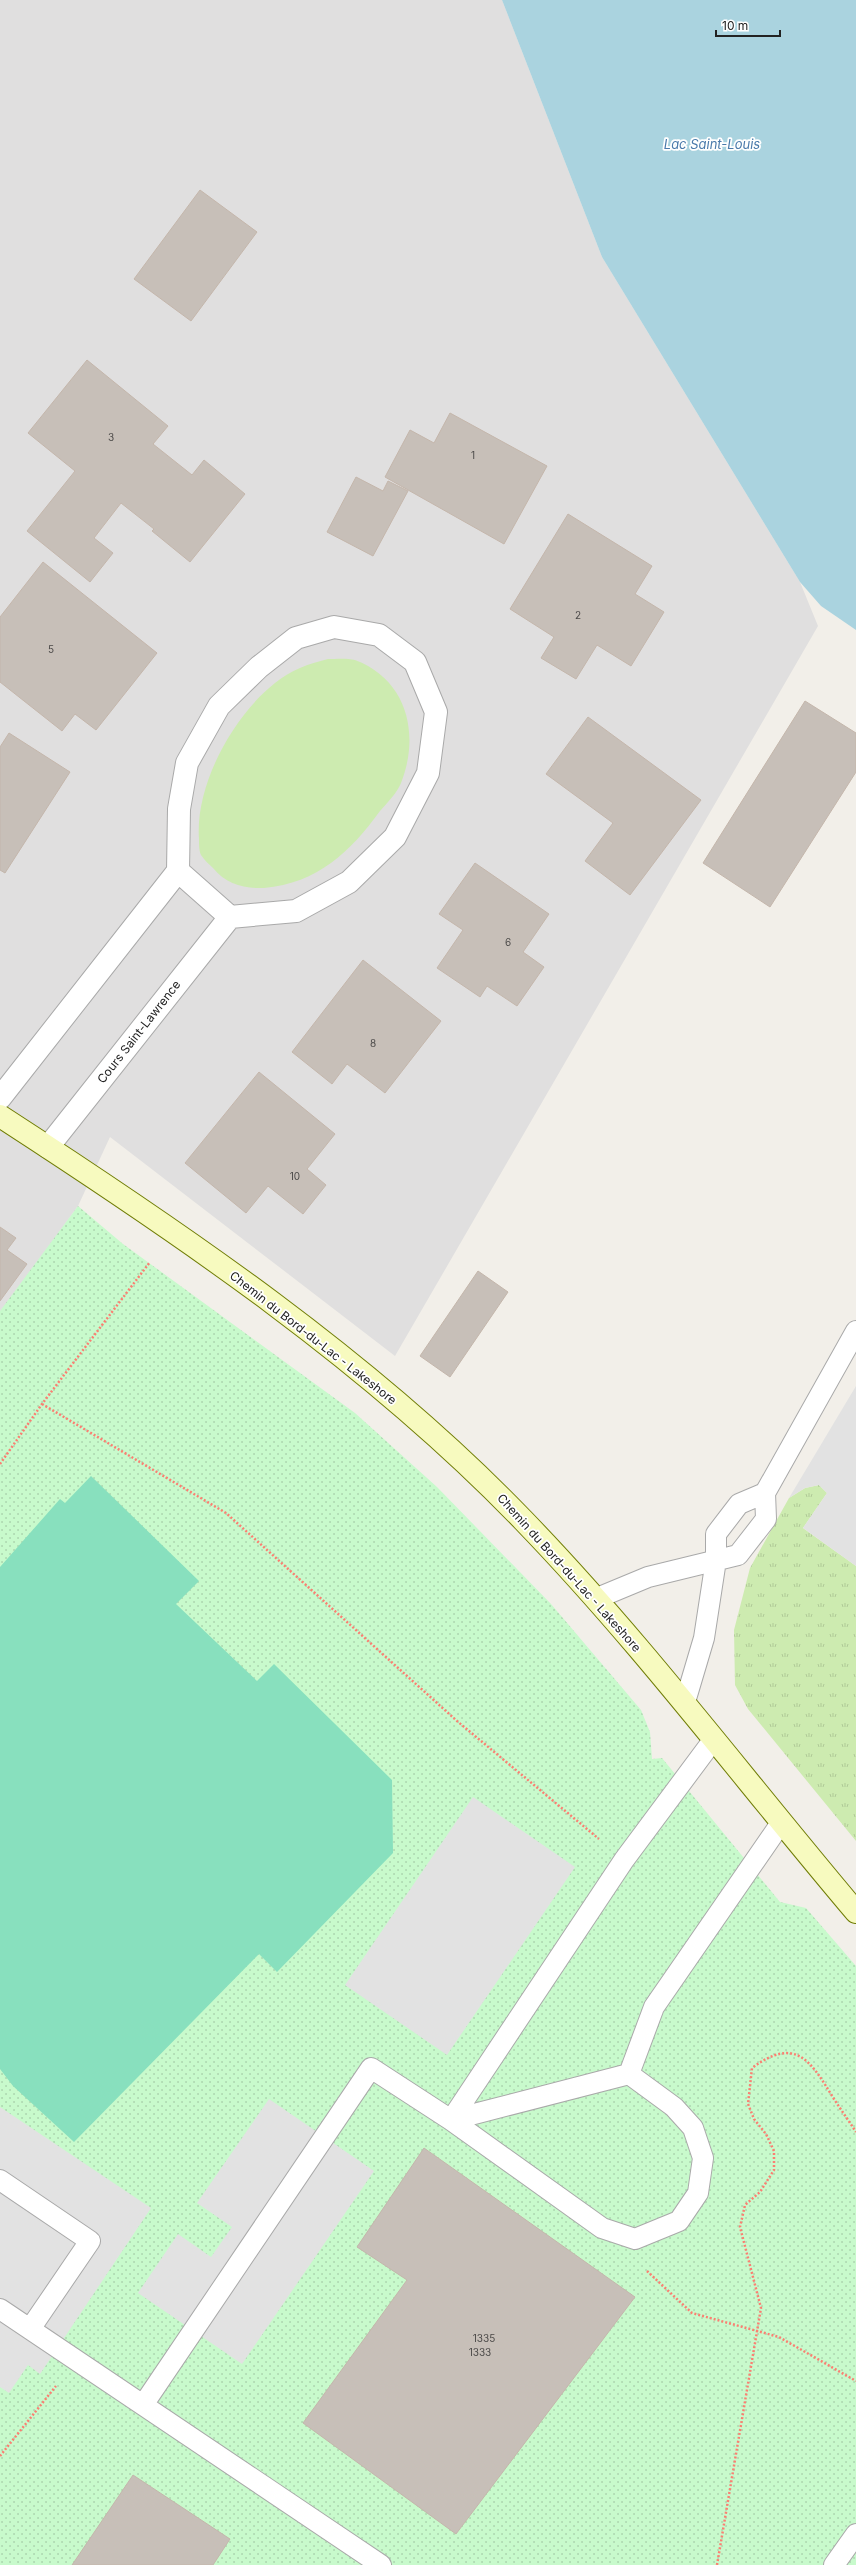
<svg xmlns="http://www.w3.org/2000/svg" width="856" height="2565" font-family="Inter,sans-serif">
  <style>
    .residential { fill: #e0dfdf }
    .grass { fill: url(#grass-tufts) }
    .park { fill: url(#park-dots) }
    .garden { fill: #cdebb0 }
    .pitch { fill: #88e0be }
    .parking { fill: #e2e2e2 }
    .water { fill: #aad3df }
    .building { fill: #c7bfb8; stroke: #c4b6ab }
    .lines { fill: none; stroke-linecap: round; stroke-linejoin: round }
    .lane-casing { stroke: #a9a9a9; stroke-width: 22 }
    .street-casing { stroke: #a9a9a9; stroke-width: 24 }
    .secondary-casing { stroke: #707d05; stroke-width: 24 }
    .path { stroke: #fa8072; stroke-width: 2.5; stroke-dasharray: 2 2; stroke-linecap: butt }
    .lane { stroke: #fff; stroke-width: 20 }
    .street { stroke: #fff; stroke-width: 22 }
    .secondary { stroke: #f7fabf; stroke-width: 22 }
    .labels { text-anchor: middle; stroke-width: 3.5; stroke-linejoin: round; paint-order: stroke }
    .number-label { font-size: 10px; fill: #4b4948 }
    .street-label { font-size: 12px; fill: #222; stroke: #fff }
    .water-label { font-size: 13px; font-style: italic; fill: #4a7aab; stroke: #fff }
  </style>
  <defs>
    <pattern id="grass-tufts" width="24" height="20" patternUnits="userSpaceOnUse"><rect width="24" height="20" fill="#cdebb0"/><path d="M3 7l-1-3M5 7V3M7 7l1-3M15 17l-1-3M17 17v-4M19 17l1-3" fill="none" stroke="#b0c997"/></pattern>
    <pattern id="park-dots" width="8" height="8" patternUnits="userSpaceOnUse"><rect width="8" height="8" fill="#c8facc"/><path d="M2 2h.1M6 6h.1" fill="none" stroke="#acd6af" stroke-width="1.8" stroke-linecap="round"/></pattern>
  </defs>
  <rect width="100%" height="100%" fill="#f2efe9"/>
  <path class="residential" d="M0,0h502l100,257 198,325 18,44 -423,730 -285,-219 -32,69 -78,108z"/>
  <path class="grass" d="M819,1485l8,8 -24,35 53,38v275l-108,-132 -13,-24 -1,-55 16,-62 39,-70 16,-10z"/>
  <path class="park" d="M78,1206l45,38 232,169 82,74 114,117 90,106 9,22 2,27 10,-1 118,144 26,6 50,58v599h-856v-1254z"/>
  <path class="garden" d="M328,659c8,0 19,-1 27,1 53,20 65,75 46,123 -4,10 -14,20 -21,28 -30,41 -62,72 -116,77 -20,1 -38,-4 -51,-20 -4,-4 -9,-8 -12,-13 -2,-4 -2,-12 -2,-16 -4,-54 34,-123 76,-156 16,-13 33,-19 53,-24z"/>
  <path class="pitch" d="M91,1476l108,105 -23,23 81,77 17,-17 118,116 1,73 -116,119 -18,-18 -185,188 -61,-56 -13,-17v-502l60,-68 5,4z"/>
  <path class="parking" d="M856,1386v180l-53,-38 24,-35 -8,-8 -14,3 -16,10z
    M473,1797l102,70 -128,188 -102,-70z
    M269,2099l105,72 -132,193 -104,-71 40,-59 33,23 21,-30 -35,-24z
    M0,2107l151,101 -111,166 -12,-9 -19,28 -9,-6z"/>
  <path class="water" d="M502,0h354v630l-35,-24 -21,-24 -198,-325z"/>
  <path class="building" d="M200,190l57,42 -66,89 -57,-42z
    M87,360l81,66 -15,18 39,31 12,-15 41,34 -55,68 -38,-31 2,-2 -33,-26 -27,35 19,15 -23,29 -63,-51 48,-60 -47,-38z
    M450,413l97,53 -43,78 -119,-67 25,-47 24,13z
    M356,477l27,14 5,-10 20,10 -35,65 -46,-24z
    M568,514l84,52 -17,28 29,18 -33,54 -34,-21 -21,34 -35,-21 13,-21 -44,-28z
    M43,562l114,91 -61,77 -21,-16 -13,17 -62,-49v-65z
    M805,701l51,32v39l-86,135 -67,-44z
    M588,717l113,83 -71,95 -45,-34 28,-38 -67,-49z
    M9,733l61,39 -65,101 -5,-3v-123z
    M475,863l74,51 -26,38 21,15 -27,39 -30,-20 -7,11 -43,-29 26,-38 -24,-16z
    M363,960l78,61 -56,72 -38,-29 -15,20 -40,-32z
    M259,1072l76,62 -28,35 19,16 -23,29 -35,-28 -22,27 -61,-50z
    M0,1227l16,11 -9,12 20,14 -27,37z
    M478,1271l30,21 -58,85 -30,-21z
    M424,2148l211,149 -179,237 -153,-111 104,-143 -50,-33z
    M133,2475l97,64 -17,26h-141z"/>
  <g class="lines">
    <g class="lane-casing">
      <path id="lane" d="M595,1599l53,-22 90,-22 28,-36 -1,-26 91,-162
        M685,1702l19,-64 12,-78v-26l23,-30 26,-11
        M629,2074l45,33 19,21 10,30 -5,35 -19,28 -44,18 -33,-11 -151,-108z
        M629,2074l25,-67 127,-184
        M0,2180l90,61 -60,88
        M0,2309l381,256
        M143,2405l228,-337 80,52 173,-260 90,-121
        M834,2565l22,-31"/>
    </g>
    <g class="street-casing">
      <path id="street" d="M334,627l45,8 36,27 21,50 -8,61 -33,64 -46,45 -53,29 -66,6 -52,-46 1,-62 8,-46 32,-57 40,-39 37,-29z
        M0,1098l178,-227
        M48,1147l182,-230"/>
    </g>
    <g class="secondary-casing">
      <path id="secondary" d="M0,1116c182,118 372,247 523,404 119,123 222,261 333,392"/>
    </g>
    <path class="path" d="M42,1404l184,109 231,208 142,118
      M0,1464l42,-60 108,-142
      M647,2271l45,42 87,24 77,44
      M0,2456l56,-70
      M717,2565l44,-257 -21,-81 5,-22 15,-13 14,-22v-19l-8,-17 -12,-15 -6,-15 4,-36c45,-33 59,-6 82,31 7,11 15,22 22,33"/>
    <use href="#lane" class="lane"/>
    <use href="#street" class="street"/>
    <use href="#secondary" class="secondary"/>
  </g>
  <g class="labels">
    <g class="number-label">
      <text x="111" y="441">3</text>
      <text x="473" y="459">1</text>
      <text x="578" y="619">2</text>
      <text x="51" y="653">5</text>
      <text x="508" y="946">6</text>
      <text x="373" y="1047">8</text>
      <text x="295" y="1180">10</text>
      <text x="484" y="2342">1335</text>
      <text x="480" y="2356">1333</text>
    </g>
    <g class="street-label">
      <text transform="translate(139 1032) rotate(-52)" y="4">Cours Saint-Lawrence</text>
      <text transform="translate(313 1338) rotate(38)" y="4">Chemin du Bord-du-Lac - Lakeshore</text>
      <text transform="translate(569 1573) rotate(48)" y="4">Chemin du Bord-du-Lac - Lakeshore</text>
    </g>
    <g class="water-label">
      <text x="712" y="149">Lac Saint-Louis</text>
    </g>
  </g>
  <path d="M716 30v6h64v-6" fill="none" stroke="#222222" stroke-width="2"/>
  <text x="722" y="30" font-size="12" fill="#222222" stroke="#ffffff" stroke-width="3" paint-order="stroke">10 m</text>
</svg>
